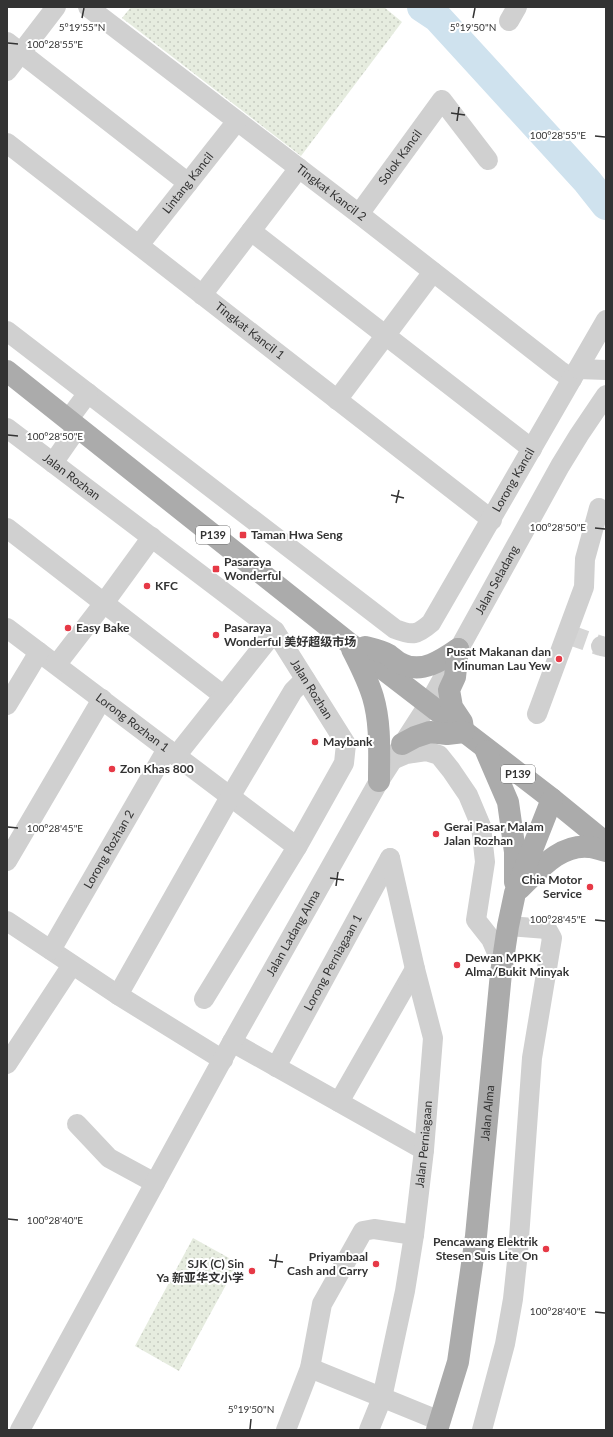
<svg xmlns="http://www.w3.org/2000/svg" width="613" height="1437" font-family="Lato,'Noto Sans SC',sans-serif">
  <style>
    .grass { fill: url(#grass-dots) }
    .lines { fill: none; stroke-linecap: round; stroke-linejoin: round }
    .river { stroke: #cfe2ee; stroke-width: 30 }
    .minor-tunnel { stroke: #d6d6d6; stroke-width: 20; stroke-dasharray: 20 10; stroke-linecap: butt }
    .minor { stroke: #d0d0d0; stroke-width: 20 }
    .major { stroke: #ababab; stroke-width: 22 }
    .ticks { fill: none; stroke: #333; stroke-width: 1.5 }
    .poi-dot { fill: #e63946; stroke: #fff; stroke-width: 1.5 }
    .labels { text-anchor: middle; stroke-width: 4; stroke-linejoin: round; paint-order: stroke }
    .shield { fill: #fff; stroke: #707070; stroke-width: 1 }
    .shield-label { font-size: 11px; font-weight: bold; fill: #333 }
    .street-label { font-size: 12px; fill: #333; stroke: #fff }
    .poi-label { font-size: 12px; font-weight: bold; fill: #333; stroke: #fff; text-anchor: start }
    .ticks-label { font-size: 10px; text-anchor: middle; fill: #333; stroke: #fff; stroke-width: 4; stroke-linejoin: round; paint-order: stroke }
  </style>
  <defs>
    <pattern id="grass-dots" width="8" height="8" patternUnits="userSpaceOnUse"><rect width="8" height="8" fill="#e6ecdf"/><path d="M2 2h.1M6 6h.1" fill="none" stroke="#c6cbc0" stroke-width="1.8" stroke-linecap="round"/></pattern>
  </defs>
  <rect width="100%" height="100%" fill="#fff"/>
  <path class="grass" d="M131,7h253l18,15 -101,134 -179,-138z
    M193,1238l45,25 -59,108 -44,-25z"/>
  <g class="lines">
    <path class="river" d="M422,7l15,10 150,164 19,24"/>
    <path class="minor-tunnel" d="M567,634l34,12"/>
    <g class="minor">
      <path id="s1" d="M88,7l271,207 200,156 13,9"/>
      <path d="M509,21l8,-14"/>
      <path d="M7,42l181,141"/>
      <path d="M7,71l49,-64"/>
      <path id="s2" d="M7,143c162,124 323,251 485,377"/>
      <path id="s3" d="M359,214l83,-114 46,60"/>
      <path d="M251,231l281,218"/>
      <path id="s4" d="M139,245l98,-124"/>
      <path d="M202,295l97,-127"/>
      <path id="s5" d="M7,331l388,298c18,7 22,6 36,-6l175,-303"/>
      <path d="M578,369l28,1"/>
      <path d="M337,400l96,-128"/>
      <path d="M68,420l20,-27"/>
      <path id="s6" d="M7,428l268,203 71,113 -2,19 -47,84 -93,152"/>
      <path d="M53,463l25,-36"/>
      <path d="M7,528l217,168"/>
      <path id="s7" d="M7,628l290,219"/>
      <path d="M601,646l5,1"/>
      <path d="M57,664l47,-61 48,-66"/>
      <path d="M7,705l32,-53"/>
      <path d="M537,714l47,-127 1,-28 14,-51"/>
      <path d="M176,756l99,-125"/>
      <path d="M392,760l14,-6 20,-3 13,4 12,15 17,25 13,31 4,36 -9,58 15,19 11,25"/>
      <path d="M7,861l95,-162"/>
      <path d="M7,921l111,74 105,65"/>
      <path id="s8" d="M51,950l116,-201"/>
      <path d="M118,995l112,-198 63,-106 12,-12"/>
      <path d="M232,1042l192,108"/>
      <path d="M7,1064l65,-99"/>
      <path id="s9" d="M276,1067l114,-209"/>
      <path d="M339,1102l76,-133"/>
      <path d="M77,1124l32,34 46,25"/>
      <path d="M310,1368l130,53"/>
      <path id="s10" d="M20,1430l212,-388 147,-261 49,-76 132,-239 19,-31 27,-40"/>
      <path d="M286,1430l24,-62 12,-64 41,-73 11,-2 40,6"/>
      <path id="s11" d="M369,1430l13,-32 23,-107 9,-56 10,-85 9,-112 -18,-69 -25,-111"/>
      <path d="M482,1430l23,-86 8,-45 5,-47 14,-194 20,-120 -5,-9 -39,-3"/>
    </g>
    <g class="major">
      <path d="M7,371l342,272 203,156 54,44"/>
      <path d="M365,647c8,2 17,4 24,8 4,3 8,7 13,9 20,10 40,-4 56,-15"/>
      <path d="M352,649c8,16 16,31 21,48 8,27 6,56 6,84"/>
      <path d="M458,649l-3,28 -6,13 3,17 10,15 1,7"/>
      <path d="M402,744l13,-7 15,-5 17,2 17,-2"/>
      <path d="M486,751l22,51 7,50v30"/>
      <path d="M519,889c19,-18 41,-46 71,-42 6,1 11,3 16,4"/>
      <path id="s12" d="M437,1430l21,-68 18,-126 25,-263 7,-47 7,-33 37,-94"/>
    </g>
  </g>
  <path class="ticks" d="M82,18l2,-10M473,18l2,-10M8,43l10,1M451,113l14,2M457,121l2,-14M595,136l10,1M8,435l10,1M391,495l13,3M396,503l3,-13M595,528l10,1M8,827l10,1M330,878l14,2M336,886l2,-14M595,920l10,1M8,1219l10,1M269,1260l14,2M275,1268l2,-14M595,1312l10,1M250,1429l1,-10"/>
  <g class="poi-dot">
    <rect x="239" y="531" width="8" height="8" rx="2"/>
    <rect x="212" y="565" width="8" height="8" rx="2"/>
    <circle cx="147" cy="586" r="4"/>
    <circle cx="68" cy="628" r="4"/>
    <circle cx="216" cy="635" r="4"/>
    <circle cx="559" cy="659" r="4"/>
    <circle cx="315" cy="742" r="4"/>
    <circle cx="112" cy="769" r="4"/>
    <circle cx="436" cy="834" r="4"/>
    <circle cx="590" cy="887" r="4"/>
    <circle cx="457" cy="965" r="4"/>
    <circle cx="546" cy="1249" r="4"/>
    <circle cx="376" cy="1264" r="4"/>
    <circle cx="252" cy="1271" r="4"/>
  </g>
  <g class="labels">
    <g class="shield">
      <rect x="196" y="526" width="34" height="18" rx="3"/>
      <rect x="501" y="765" width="34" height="18" rx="3"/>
    </g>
    <g class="shield-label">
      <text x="213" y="539">P139</text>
      <text x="518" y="778">P139</text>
    </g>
    <g class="street-label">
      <text dy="4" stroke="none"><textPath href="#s3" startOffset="70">Solok Kancil</textPath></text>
      <text dy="4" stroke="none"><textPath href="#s4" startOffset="79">Lintang Kancil</textPath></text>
      <text dy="4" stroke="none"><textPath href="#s1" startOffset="306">Tingkat Kancil 2</textPath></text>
      <text dy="4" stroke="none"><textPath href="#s2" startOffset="307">Tingkat Kancil 1</textPath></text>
      <text dy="4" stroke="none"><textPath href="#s6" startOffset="81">Jalan Rozhan</textPath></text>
      <text dy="4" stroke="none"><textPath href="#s5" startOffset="694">Lorong Kancil</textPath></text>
      <text dy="4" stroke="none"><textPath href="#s10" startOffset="975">Jalan Seladang</textPath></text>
      <text dy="4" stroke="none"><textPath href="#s6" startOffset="405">Jalan Rozhan</textPath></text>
      <text dy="4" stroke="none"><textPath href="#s7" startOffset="157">Lorong Rozhan 1</textPath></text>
      <text dy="4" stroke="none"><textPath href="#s8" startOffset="116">Lorong Rozhan 2</textPath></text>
      <text dy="4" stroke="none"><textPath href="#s10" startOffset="567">Jalan Ladang Alma</textPath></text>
      <text dy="4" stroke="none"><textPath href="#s9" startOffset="119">Lorong Perniagaan 1</textPath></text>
      <text dy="4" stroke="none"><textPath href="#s12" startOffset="322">Jalan Alma</textPath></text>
      <text dy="4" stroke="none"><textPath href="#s11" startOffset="292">Jalan Perniagaan</textPath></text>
    </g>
    <g class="poi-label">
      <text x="251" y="539">Taman Hwa Seng</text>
      <text x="224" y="566">Pasaraya<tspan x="224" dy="14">Wonderful</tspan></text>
      <text x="155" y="590">KFC</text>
      <text x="76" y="632">Easy Bake</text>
      <text x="224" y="632">Pasaraya<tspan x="224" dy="14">Wonderful 美好超级市场</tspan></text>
      <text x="551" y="656" text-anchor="end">Pusat Makanan dan<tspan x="551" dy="14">Minuman Lau Yew</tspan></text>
      <text x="323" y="746">Maybank</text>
      <text x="120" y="773">Zon Khas 800</text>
      <text x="444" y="831">Gerai Pasar Malam<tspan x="444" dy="14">Jalan Rozhan</tspan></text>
      <text x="582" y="884" text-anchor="end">Chia Motor<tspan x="582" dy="14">Service</tspan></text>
      <text x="465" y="962">Dewan MPKK<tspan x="465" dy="14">Alma/Bukit Minyak</tspan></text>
      <text x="538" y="1246" text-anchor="end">Pencawang Elektrik<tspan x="538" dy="14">Stesen Suis Lite On</tspan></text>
      <text x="368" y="1261" text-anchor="end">Priyambaal<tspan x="368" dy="14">Cash and Carry</tspan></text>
      <text x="244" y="1268" text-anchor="end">SJK (C) Sin<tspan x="244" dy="14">Ya 新亚华文小学</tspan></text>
    </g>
  </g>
  <g class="ticks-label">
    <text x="82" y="31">5°19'55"N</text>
    <text x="473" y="31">5°19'50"N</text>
    <text x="55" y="48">100°28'55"E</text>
    <text x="558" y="139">100°28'55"E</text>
    <text x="55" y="440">100°28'50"E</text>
    <text x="558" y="531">100°28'50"E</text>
    <text x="55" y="832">100°28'45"E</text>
    <text x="558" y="923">100°28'45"E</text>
    <text x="55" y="1224">100°28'40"E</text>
    <text x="558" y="1315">100°28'40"E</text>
    <text x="251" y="1413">5°19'50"N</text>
  </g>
  <rect width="613" height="1437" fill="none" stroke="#333333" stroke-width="16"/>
</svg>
